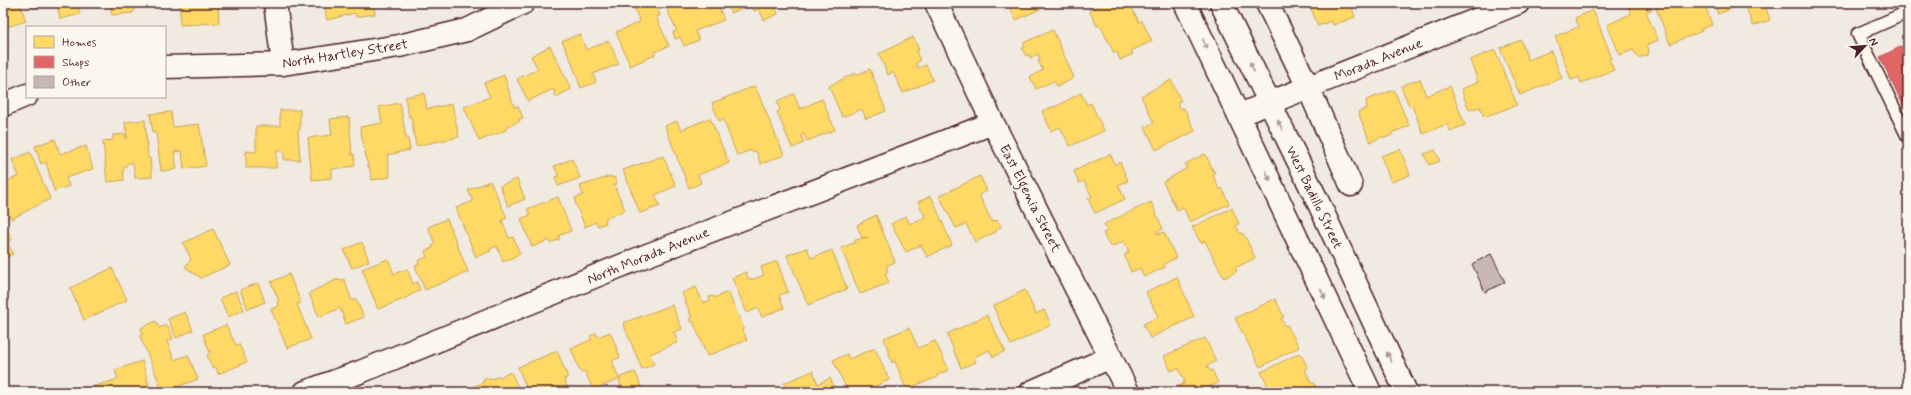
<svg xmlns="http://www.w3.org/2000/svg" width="1911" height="395" font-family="Mynerve,sans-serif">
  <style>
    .homes { fill: #ffd966; stroke: #c9a154 }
    .shops { fill: #e06666; stroke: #b35154 }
    .building { fill: #c8b8b3; stroke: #4a1f2b }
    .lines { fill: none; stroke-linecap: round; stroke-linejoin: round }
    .lane-casing { stroke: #4a1f2b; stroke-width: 15 }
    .street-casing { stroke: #4a1f2b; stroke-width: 25 }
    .primary-casing { stroke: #4a1f2b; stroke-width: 25 }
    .lane { stroke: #fbf7ec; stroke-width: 12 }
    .street { stroke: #fbf7ec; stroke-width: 22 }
    .primary { stroke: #fbf7ec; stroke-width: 22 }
    .oneway { fill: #ab9695 }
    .labels { text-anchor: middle; stroke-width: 4; stroke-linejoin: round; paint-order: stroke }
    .street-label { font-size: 14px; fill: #4a1f2b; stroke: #fbf7ec }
  </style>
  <rect width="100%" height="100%" fill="#f0eae0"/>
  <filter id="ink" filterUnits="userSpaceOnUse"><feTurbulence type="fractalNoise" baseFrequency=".025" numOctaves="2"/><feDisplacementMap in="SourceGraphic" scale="8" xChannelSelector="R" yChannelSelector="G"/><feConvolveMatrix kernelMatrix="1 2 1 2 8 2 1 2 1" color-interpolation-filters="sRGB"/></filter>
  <g filter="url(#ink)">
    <path class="homes" d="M3,3h17l6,18 -23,7z
      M32,3h22l-21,5z
      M57,3h20l3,11 -20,5z
      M110,3h24l1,7 -2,1v2l-21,2z
      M180,3h44h-6l1,20 -39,2z
      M373,3l2,11 -19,3 -1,-4 -28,7 -3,-16z
      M645,3h10l5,13 -4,1 13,29 -15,6 1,3 -25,11 -14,-34 24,-10 -6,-15z
      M664,3h23l2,5 12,-5h16l7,17 -29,11 4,9 -15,6 -4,-9 -5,2 -2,-7 4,-1z
      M727,3h47l4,11 -14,6 -5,-11 -5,2 -2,-6 -21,8z
      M1008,3h37l2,3 -31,14z
      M1105,3h29v2l-3,1 8,16 3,-1 10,20 -21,10 2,3 -13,6 -3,-8 -3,1 -14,-28 -3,1 -8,-16z
      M1309,3h41l5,14 -22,8 -2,-4 -13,5z
      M1627,3h21l3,7 -5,2 12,28 -11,5 2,5 -1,5 -10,3 -5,-8 -13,5 -13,-30 24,-11z
      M1654,3h50l8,22 -11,4 1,2 -32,13z
      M1714,3h32l-28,11z
      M1756,3h8l6,17 -17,6 -7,-19z
      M1801,3h16l-14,5z
      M1593,10l19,48 -3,1 5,11 -33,13 -2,-6 -8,3 -16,-44 24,-9 -4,-9z
      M3,30l5,15 -5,2z
      M1053,30l21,48 -17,9 -3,-6 -18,8 -6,-12 13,-7 -5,-9 2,-1 -2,-6 -8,4 -1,-4 -3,2 -4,-8 3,-1 -2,-4z
      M580,34l6,16 23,-9 10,23 -26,10 3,8 -15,6 -10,-28 -9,-19z
      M913,37l6,13 -3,1 4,10 -4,2 2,5 8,-3 7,15 -30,13 -10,-21 -5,3 -9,-21z
      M1521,40l7,20 23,-9 11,27 -42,17 -20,-47z
      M550,46l21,43 -15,8 -3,-8 -25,12 -11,-22 21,-10 -7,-13z
      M1495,50l22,55 -33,12 -4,-10 -11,3 -8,-21 17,-7 -8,-22z
      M870,69l16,42 -20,8 -4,-10 -20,8 -13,-31 26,-13 1,2z
      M504,75l10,32 4,-1 5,12 -4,1 1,2 -14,6 2,2 -29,12 -15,-34 26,-10 -6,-14z
      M1420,79l6,17 24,-10 15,39 -15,6 -3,-7 -24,10 -11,-29 -3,1 -8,-20z
      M1171,80l10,21 -4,1 4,7 3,-1 11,23 -39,19 -11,-23 9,-4 -13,-27z
      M755,86l29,69 -23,9 -5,-13 -4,1 -1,-2 -14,5 -14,-36 -4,2 -7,-18z
      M1394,90l15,36 -18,7 1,2 -7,3 -1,-2 -14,6 -12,-30 9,-4 -1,-8z
      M424,93l3,16 25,-5 7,33 -43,9 -5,-29h-2l-4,-20z
      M1081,93l6,12 4,-2 13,28 -34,15 -10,-19 -9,4 -9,-20 13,-5v1z
      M794,94l6,15 22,-10 13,31 -28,11 -3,-7 -3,1 3,8 -12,5 -15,-36 3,-2 -3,-9z
      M400,103l6,35h2l2,12 -23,5 3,22 -18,3 -3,-14 -1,1 -8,-40 22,-4 -3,-16z
      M280,110h20v20h-2l2,30h-16v-9h-7l-1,17h-30v-17l10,1v-26h24z
      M171,112l2,15 26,-3 7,42 -22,3 -2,-18 -8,1 3,17 -16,2 -5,-38h-3l-3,-19z
      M349,117l3,38 2,-1 1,12 -23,3v9l-20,2 -4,-42 24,-3 -2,-16z
      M710,118l19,45 -31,12 3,8 -12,5 -24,-62 12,-5 4,9z
      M145,120l3,38h2l2,19 -17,1 -2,-15h-5l-5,7 1,10 -17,2 -4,-41 10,-1v-5l12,-1v5l2,-1 -2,-16z
      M55,139l5,15 26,-8 7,23 -27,9 3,8 -15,5 -8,-29 -5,2 -6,-18z
      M1400,149l10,26 -19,7 -10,-26z
      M1435,150l5,11 -11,4 -5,-11z
      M30,152l20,47 -39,20 -3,-7 -3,1 -1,-3 2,-1 -3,-8v-18l16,-7 -7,-16z
      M1110,154l5,11 5,-3 8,19 -10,4 7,14 -30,14 -7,-14 4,-2 -8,-16 -5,2 -5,-12z
      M1205,154l10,20 -2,1 6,14 3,-1 7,16 -39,18 -7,-15 -6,3 -14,-28 24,-14 -2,-4z
      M663,156l13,30 -21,9 5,11 -20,7 -17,-43z
      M572,159l8,19 -22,8 -3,-9 4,-1 -5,-10z
      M611,176l1,2 2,-1 3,7 -3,1 11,25 -20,9 1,4 -8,3 -2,-4 -11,5 -10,-25 1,-1 -1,-3 8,-3 -3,-9z
      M980,176l7,15 -8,4 13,27 5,-2 4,7 -5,3v2l-21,10 -9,-18 -10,4 -17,-32z
      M517,179l8,20 -17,7 -8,-20z
      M490,181l17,37 -5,2 7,18 4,-1 7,17 -17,8 -6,-16 -7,3 1,2 -15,6 -20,-49 17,-7 -5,-11z
      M931,196l21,49 -25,12 -6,-12 -15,7 -15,-28 15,-8 4,8 15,-7 -7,-15z
      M558,197l13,34 -13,5 2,3 -10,4 -1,-3 -17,7 -11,-28 9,-4 -3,-6z
      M1151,202l12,27 -7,3 2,2 6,-2 12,26 -12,6 1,3 -21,10 -4,-9 -9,4 -6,-15v-3l4,-2 -5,-11 -13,6 -2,-2 -6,-12 4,-2 -3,-7z
      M1232,208l7,16 -3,1 4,9 2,-1 4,5 9,20 -20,10 2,3 -13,7 -19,-37 -4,2 -9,-16z
      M876,215l19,47 -9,4 2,5 -3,2 4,10 -29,11 -19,-46 15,-6 -1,-2 13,-3 -6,1 -5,-13z
      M447,219l21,53 -43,18 -10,-24 4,-2 -1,-3 9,-4 -2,-6 8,-3 -1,-2 3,-2 -7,-17z
      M3,221l9,19 -5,2 6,12 -10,5z
      M213,229l17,36 -29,13 -16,-11 6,-8 -8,-16z
      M362,242l7,19 -17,7 -8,-18z
      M807,248l4,10 21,-8 15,39 -39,16 -21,-50z
      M388,259l6,15 13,-5 6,15 4,-2 3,8 -16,9 -26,10 -16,-40z
      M777,261l11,31 -9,3 5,13 -22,9 -4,-9 -11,5 -15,-35 14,-6 2,7 3,-1v2l13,-5 -3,-8z
      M112,268l15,32 -43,20 -14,-32z
      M289,274l12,29 -4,1 14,35 -24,9 -16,-39 8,-3 -2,-4 2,-1 -8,-19z
      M1177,277l17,40 -44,21 -7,-14 15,-7 -12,-25z
      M338,279l1,2 5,-2 8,22 4,-2 8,18 -18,7 -6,-16 -21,9 -10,-24z
      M258,283l7,19 -17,7 -8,-19z
      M696,287l7,16 7,-3 -1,-3 4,-1 1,2 14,-6 16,37h-2l5,11 -40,16 -14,-35 -2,1 -2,-4h3l-10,-25z
      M1025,290l11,24 8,-4 7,15 -40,20 -18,-39z
      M236,291l8,19 -16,7 -8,-19z
      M1275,299l9,18 -3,1 4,8 2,-1 12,22 -39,20 -25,-49z
      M672,305l10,24 -8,3 4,10 -28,12 4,10 -12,5 -19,-46z
      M185,312l8,18 -17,8 -8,-19z
      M987,315l18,36 -12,6 -4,-7 -15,7 2,5 -15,6 -14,-34z
      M156,321l3,7 8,-3 6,14 -6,2 7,19 14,-5 10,24 -35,13 -23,-56 3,-2 -2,-6z
      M226,325l10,20 3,-1 8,18 -29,12 -2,-7 -4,1 -5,-13 3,-2 -7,-19z
      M909,328l9,20 17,-7 14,29 -12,5 1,2 -32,12 -11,-28 -3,2 -8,-25z
      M610,332l10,25 -8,4 7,18 -26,11 -8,-19 -4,2 -10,-24 21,-10 -2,-3 6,-3 2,4z
      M1205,338l11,23 -9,5 3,5 2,-1 6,13 -22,9h-16l-2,-6 6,-2 -1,-2 2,-1 -7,-13 -7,3 -7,-15z
      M875,348l14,32 -20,9 1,3h-22l-15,-32 14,-6 2,5z
      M557,351l10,24v3l-3,1 4,10 -7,3h-33l-10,-25z
      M1300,353l8,15 -3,2 7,14 2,-1 5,9h-48l-10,-20z
      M142,361l9,31h-75l42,-13 -3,-9z
      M813,371l5,13 12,-6 6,14h-48l-4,-9z
      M511,372l9,20h-47l-2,-4 13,-6 -1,-2 6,-3 1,3 9,-4 1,1z
      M634,372l2,1 7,19h-20l-4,-12 2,-1 -1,-2z
      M456,387l2,5h-16z"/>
    <path class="shops" d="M1908,43v72l-28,-58z"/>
    <path class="building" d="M1491,254l14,28 -20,10 -13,-28z"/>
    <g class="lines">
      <g class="lane-casing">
        <path id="lane" d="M1908,12l-50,22 50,103"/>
      </g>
      <g class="street-casing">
        <path id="street" d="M275,3l8,61
          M936,3l57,120 135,269
          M1267,3l41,84 43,98
          M165,67l118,-3 116,-18 68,-16 56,-27
          M3,105l24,-10
          M1239,115l279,-112
          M305,392l55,-20 285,-116 348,-133
          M1031,392l80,-35"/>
      </g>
      <g class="primary-casing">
        <path id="primary" d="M1185,3l185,389
          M1221,3l99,203 86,186"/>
      </g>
      <use href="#lane" class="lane"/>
      <use href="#street" class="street"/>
      <use href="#primary" class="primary"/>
    </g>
    <defs><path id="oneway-solid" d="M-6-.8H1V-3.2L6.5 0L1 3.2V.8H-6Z"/></defs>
    <g class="oneway">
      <use href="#oneway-solid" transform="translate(1205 44) rotate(64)"/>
      <use href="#oneway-solid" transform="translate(1252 67) rotate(-115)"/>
      <use href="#oneway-solid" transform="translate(1280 125) rotate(-116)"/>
      <use href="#oneway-solid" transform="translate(1268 176) rotate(65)"/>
      <use href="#oneway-solid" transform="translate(1323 294) rotate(65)"/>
      <use href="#oneway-solid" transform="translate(1389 357) rotate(-115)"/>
    </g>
  </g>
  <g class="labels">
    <g class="street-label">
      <text transform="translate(345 53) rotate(-9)" y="5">North Hartley Street</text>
      <text transform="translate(1378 59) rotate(-22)" y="5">Morada Avenue</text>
      <text transform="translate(1315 197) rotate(64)" y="5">West Badillo Street</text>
      <text transform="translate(1031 198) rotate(63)" y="5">East Elgenia Street</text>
      <text transform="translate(648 255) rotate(-22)" y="5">North Morada Avenue</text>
    </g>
  </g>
  <rect width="1911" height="395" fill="none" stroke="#fbf7ec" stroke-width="16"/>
  <rect x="8" y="8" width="1895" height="379" fill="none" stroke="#4a1f2b" stroke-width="1.5" filter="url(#ink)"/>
  <rect x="26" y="26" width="140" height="72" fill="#fbf7ec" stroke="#b4a19f"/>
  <rect x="34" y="36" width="20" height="12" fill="#ffd966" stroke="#b4a19f"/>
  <text x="62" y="46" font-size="12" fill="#4a1f2b">Homes</text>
  <rect x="34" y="56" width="20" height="12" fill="#e06666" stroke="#b4a19f"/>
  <text x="62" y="66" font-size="12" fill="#4a1f2b">Shops</text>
  <rect x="34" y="76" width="20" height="12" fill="#c8b8b3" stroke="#b4a19f"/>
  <text x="62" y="86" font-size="12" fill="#4a1f2b">Other</text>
  <g transform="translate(1865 46) rotate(64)" stroke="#fbf7ec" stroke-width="3" paint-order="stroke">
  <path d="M0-3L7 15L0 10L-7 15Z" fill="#4a1f2b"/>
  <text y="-6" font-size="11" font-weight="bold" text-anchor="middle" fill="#4a1f2b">N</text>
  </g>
</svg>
